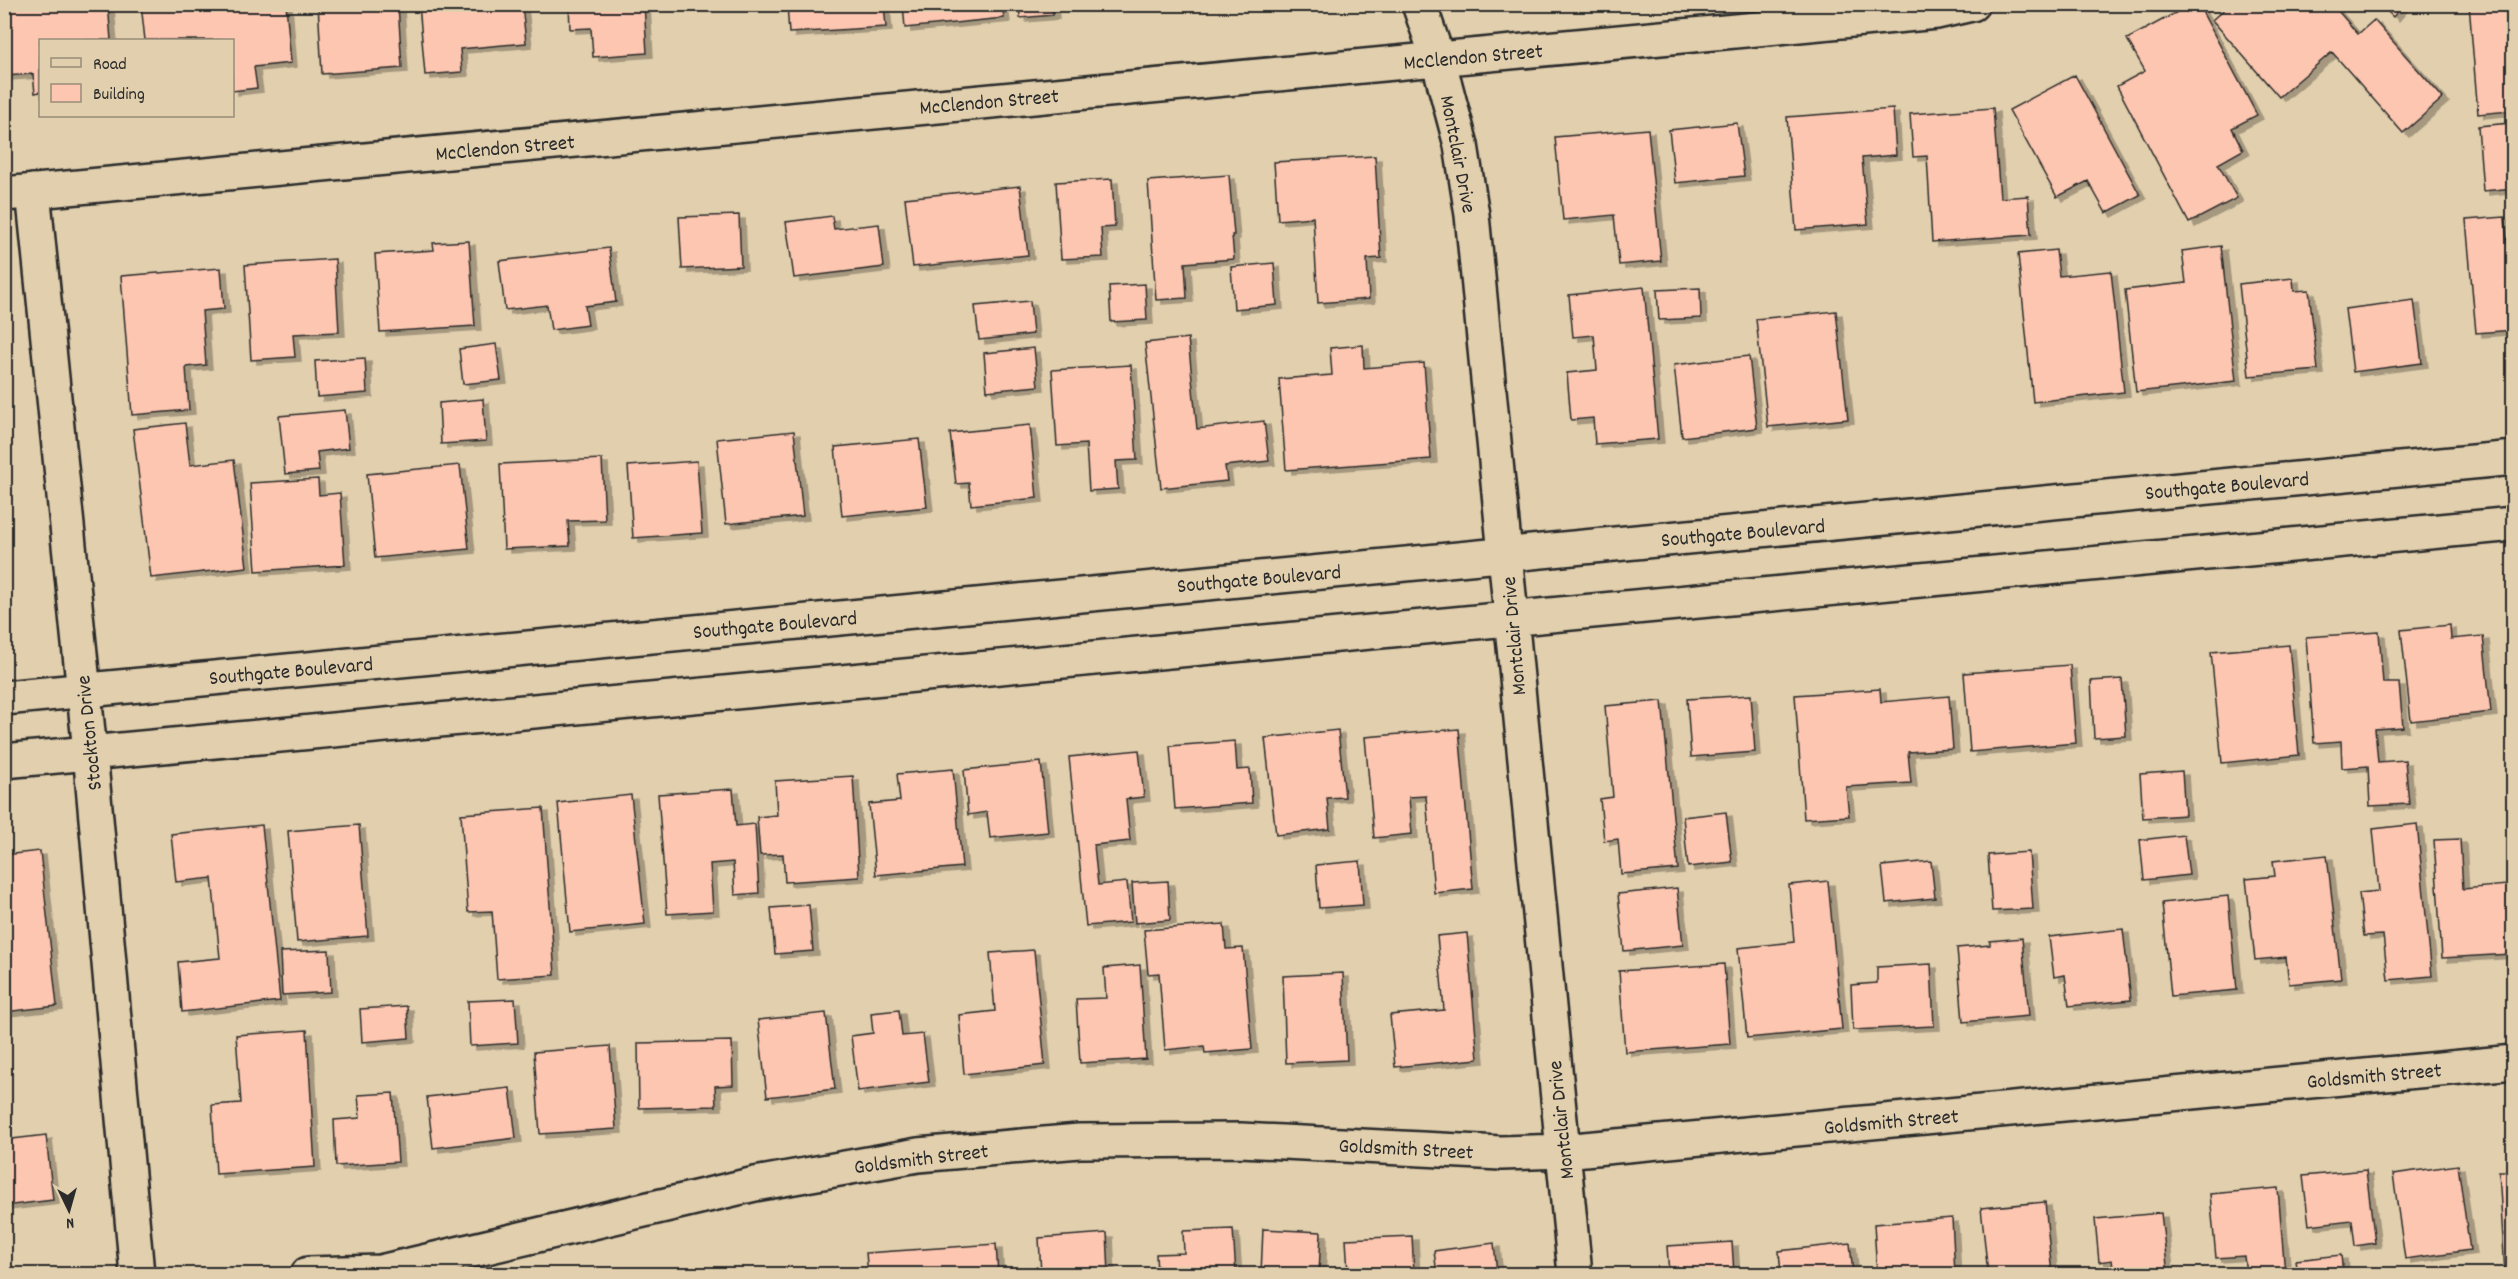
<svg xmlns="http://www.w3.org/2000/svg" width="2518" height="1279" font-family="Dekko,sans-serif">
  <style>
    .building { fill: #fdc6b0; stroke: #2b2b2b; stroke-width: 1.5; filter: url(#shadow) }
    .lines { fill: none; stroke-linecap: round; stroke-linejoin: round }
    .minor-casing { stroke: #2b2b2b; stroke-width: 38 }
    .minor { stroke: #e1cfad; stroke-width: 33 }
    .labels { text-anchor: middle; stroke-width: 6; stroke-linejoin: round; paint-order: stroke }
    .street-label { font-size: 21px; fill: #2b2b2b; stroke: #e1cfad }
  </style>
  <defs>
    <filter id="shadow"><feDropShadow dx="6" dy="4" stdDeviation="0" flood-color="#0004"/></filter>
  </defs>
  <rect width="100%" height="100%" fill="#e1cfad"/>
  <filter id="ink" filterUnits="userSpaceOnUse"><feTurbulence type="fractalNoise" baseFrequency=".0167" numOctaves="2"/><feDisplacementMap in="SourceGraphic" scale="12" xChannelSelector="R" yChannelSelector="G"/><feConvolveMatrix kernelMatrix="1 2 1 2 8 2 1 2 1" color-interpolation-filters="sRGB"/></filter>
  <g filter="url(#ink)">
    <path class="building" d="M4,4h104l3,36h-71v52l-5,1 -2,-19 -29,2z
      M141,4h145l5,59 -37,4 3,21 -25,3v-51h-87z
      M318,4h80l4,64 -80,6z
      M419,4h103l4,39 -66,6 2,23 -37,3z
      M569,4h75l3,49 -54,4 -2,-29 -21,1z
      M787,4h97l2,23 -97,6z
      M903,4h99l2,14 -99,10z
      M1019,4h33l1,11 -33,3z
      M2192,4h6l59,111 -25,13 11,22 -25,14 19,34 -48,25 -72,-137 28,-15 -18,-32z
      M2230,4h102l26,30 16,-14 69,78 -40,35 -71,-81 -53,45 -67,-77z
      M2380,4h24l-11,13z
      M2469,4h45v184l-31,3 -5,-65 33,-3 -1,-12 -32,3z
      M2075,75l65,120 -34,18 -18,-32 -31,16 -48,-87z
      M1993,108l7,90 28,-2 3,39 -99,7 -5,-86 -14,1 -3,-43z
      M1893,109l3,46 -34,3 6,66 -72,6 -9,-113z
      M1737,123l7,53 -69,7 -6,-53z
      M1648,129l13,132 -42,4 -5,-50 -51,5 -8,-83z
      M1375,156l6,102 -14,1 2,40 -51,4 -5,-86 -35,3 -4,-58z
      M1229,175l5,60h-2l2,24 -49,4 2,35 -31,2 -8,-119z
      M1112,179l3,48 -14,1 2,29 -42,2 -5,-77z
      M1020,186l8,69 -115,12 -8,-69z
      M739,215l2,51 -59,3 -3,-52z
      M832,216l2,13 45,-5 5,43 -90,11 -8,-56z
      M2505,217l3,35h6v78l-38,3 -10,-113z
      M469,241l6,85 -95,6 -5,-78 59,-4 -1,-7z
      M2221,246l15,135 -100,11 -11,-102 61,-7 -4,-32z
      M609,248l7,54 -31,4 3,19 -37,5 -4,-25 -42,5 -6,-49z
      M2056,250l3,26 52,-5 13,121 -91,10 -15,-148z
      M335,259l4,73 -46,2 2,23 -44,3 -6,-95z
      M1274,263l3,42 -43,4 -3,-42z
      M221,268l3,41 -22,2 4,54 -20,2 3,43 -57,5 -11,-139z
      M2293,278l1,13 15,-1 9,80 -69,6 -10,-92z
      M1145,284l2,36 -36,2 -2,-36z
      M1644,287l14,152 -63,5 -2,-26 -22,2 -4,-47 30,-3 -3,-35 -21,2 -4,-42z
      M1700,288l1,30 -42,2 -2,-30z
      M2414,300l8,63 -69,9 -8,-63z
      M1030,301l3,33 -54,6 -4,-34z
      M1836,311l12,108 -80,8 -12,-108z
      M1188,338l9,91 67,-8 5,40 -44,5 2,15 -66,7 -16,-145z
      M496,344l5,36 -38,4 -4,-35z
      M1363,345l1,23 60,-5 7,96 -145,11 -7,-91 53,-4 -2,-27z
      M1034,348l4,38 -51,5 -3,-38z
      M1749,356l8,72 -75,9 -8,-72z
      M365,358l2,35 -50,4 -2,-36z
      M1131,365l6,95 -21,1 2,28 -29,2 -3,-47 -29,2 -5,-76z
      M483,399l3,42 -45,3 -2,-41z
      M345,410l4,38 -32,4 2,19 -34,3 -6,-58z
      M185,423l5,42 44,-5 13,107 -96,11 -18,-149z
      M1030,425l7,73 -66,7 -2,-22 -13,1 -6,-51z
      M794,431l9,85 -77,8 -9,-85z
      M919,439l8,68 -85,9 -7,-69z
      M602,459l3,61 -37,1 2,25 -66,3 -4,-85z
      M697,461l5,72 -69,5 -5,-72z
      M460,465l9,84 -94,9 -8,-84z
      M318,479l1,16 21,-2 5,72 -89,6 -6,-88z
      M2450,625l1,14 32,-3 8,76 -80,9 -10,-91z
      M2379,632l4,51h16l4,44 -28,2 3,33 27,-2 4,44 -39,2 -2,-40 -26,2 -1,-27 -27,2 -8,-106z
      M2289,645l10,110 -77,8 -11,-111z
      M2070,665l6,78 -106,9 -6,-79z
      M2122,679l4,57 -32,2 -3,-57z
      M1880,689l1,13 68,-6 4,53 -45,3 3,31 -65,4 3,29 -45,3 -9,-124z
      M1751,695l4,57 -64,5 -4,-58z
      M1662,701l16,168 -57,5 -3,-35 -14,2 -4,-42 13,-2 -8,-91z
      M1459,729l14,160 -39,4 -8,-97 -17,1 3,37 -38,4 -9,-101z
      M1338,730l7,67 -18,1 3,31 -54,6 -11,-97z
      M1235,741l2,29 13,-1 2,34 -77,6 -5,-63z
      M1139,750l5,47 -18,2 4,42 -36,4 4,40 29,-3 4,40 -45,4 -17,-169z
      M1041,762l7,70 -58,6 -3,-26 -19,3 -4,-45z
      M953,769l9,98 -86,8 -7,-71 31,-3 -3,-27z
      M2182,771l3,44 -42,3 -3,-44z
      M853,776l6,101 -74,5 -2,-28 -23,1 -3,-38 20,-2 -2,-34z
      M733,789l3,37 19,-2 4,69 -24,2 -2,-33 -23,2 3,47 -46,3 -9,-120z
      M631,795l14,129 -75,8 -12,-129z
      M543,808l12,167 -58,4 -5,-68 -24,1 -7,-98z
      M1726,812l6,50 -44,5 -5,-50z
      M2417,824l15,152 -44,4 -5,-45 -19,1 -5,-43 20,-2 -6,-62z
      M262,825l18,176 -98,11 -4,-50 42,-4 -8,-80 -36,4 -5,-48z
      M359,825l9,111 -71,6 -9,-111z
      M2184,835l5,40 -45,5 -4,-40z
      M2460,839l3,50 44,-4 4,69 -69,4 -8,-118z
      M40,851l17,155 -53,6v-157z
      M2029,852l4,57 -41,2 -4,-56z
      M2327,855l14,124 -52,5 -3,-27 -31,3 -9,-81 29,-3 -2,-15z
      M1360,861l3,44 -44,3 -3,-43z
      M1931,861l4,37 -49,5 -4,-37z
      M1168,881l2,39 -35,3 -3,-40z
      M1828,881l14,148 -95,9 -9,-90 56,-6 -5,-57z
      M1677,888l6,57 -59,6 -6,-57z
      M2228,896l9,94 -66,6 -9,-93z
      M809,905l4,46 -38,3 -4,-46z
      M1224,924l2,25 17,-1 9,101 -47,4 -1,-7 -39,4 -6,-77 -11,1 -4,-44z
      M2123,929l8,71 -62,6 -4,-31 -11,2 -5,-40z
      M1467,933l11,126 -83,8 -5,-52 54,-5 -7,-74z
      M2022,938l7,78 -66,6 -6,-74 33,-3v-4z
      M329,950l2,42 -49,3 -2,-43z
      M1034,950l11,115 -81,9 -5,-59 36,-4 -5,-58z
      M1724,964l6,80 -105,8 -6,-81z
      M1931,964l3,62 -81,4 -2,-45 26,-2v-16z
      M1140,965l6,94 -66,4 -4,-64 30,-1 -2,-30z
      M1343,973l4,87 -61,3 -3,-87z
      M515,999l3,44 -48,3 -2,-45z
      M407,1006l2,32 -47,4 -2,-33z
      M899,1010l3,26 21,-2 6,48 -71,9 -7,-55 22,-3 -2,-20z
      M826,1013l9,76 -68,8 -9,-77z
      M307,1030l8,137 -99,7 -4,-69 29,-2 -5,-68z
      M732,1041l1,44 -18,1 1,20 -77,2 -1,-65z
      M610,1046l6,83 -76,5 -6,-82z
      M510,1088l6,50 -83,10 -6,-51z
      M393,1093l5,69 -62,4 -2,-46 26,-2 -2,-23z
      M46,1135l7,65 -49,6v-66z
      M2458,1165l12,85 -65,9 -12,-85z
      M2366,1170l9,73 -20,3 -3,-26 -43,5 -6,-49z
      M2499,1171h15v103h-9z
      M2278,1188l7,86h-39l-2,-18 -28,2 -6,-64z
      M2045,1202l7,72h-64l-7,-66z
      M2161,1213l7,61h-54l-2,-14 -13,2 -4,-43z
      M1952,1218l3,56h-78l-3,-50z
      M1233,1229l3,45h-79l-1,-20 28,-1 -1,-22z
      M1263,1229l58,3 -2,42h-58z
      M1107,1233l2,41h-68l-2,-36z
      M1412,1236l2,38h-66l-2,-35z
      M1732,1242l2,32h-65l-2,-28z
      M1494,1243l3,30 9,-2 1,3h-70l-3,-23z
      M1850,1243l3,31h-72l-2,-23z
      M996,1244l2,30h-130l-2,-21z
      M2341,1255l2,19h-45l-2,-14z"/>
    <g class="lines">
      <g class="minor-casing">
        <path id="minor" d="M1419,4l19,55 23,86 11,70 103,1059
          M33,191l57,561 47,522
          M4,194l1933,-182 35,-8
          M4,698l2510,-240
          M4,761l2510,-237
          M308,1274l72,-2 375,-88 163,-29 161,-14 162,-1 260,13 62,-2 951,-89"/>
      </g>
      <use href="#minor" class="minor"/>
    </g>
  </g>
  <g class="labels">
    <g class="street-label">
      <text transform="translate(1473 56) rotate(-5)" y="7">McClendon Street</text>
      <text transform="translate(989 101) rotate(-5)" y="7">McClendon Street</text>
      <text transform="translate(505 147) rotate(-5)" y="7">McClendon Street</text>
      <text transform="translate(1459 154) rotate(79)" y="7">Montclair Drive</text>
      <text transform="translate(2227 485) rotate(-5)" y="7">Southgate Boulevard</text>
      <text transform="translate(1743 532) rotate(-5)" y="7">Southgate Boulevard</text>
      <text transform="translate(1259 578) rotate(-5)" y="7">Southgate Boulevard</text>
      <text transform="translate(775 624) rotate(-5)" y="7">Southgate Boulevard</text>
      <text transform="translate(1513 636) rotate(-95)" y="7">Montclair Drive</text>
      <text transform="translate(291 670) rotate(-5)" y="7">Southgate Boulevard</text>
      <text transform="translate(88 733) rotate(-96)" y="7">Stockton Drive</text>
      <text transform="translate(2374 1075) rotate(-5)" y="7">Goldsmith Street</text>
      <text transform="translate(1560 1120) rotate(-96)" y="7">Montclair Drive</text>
      <text transform="translate(1891 1121) rotate(-5)" y="7">Goldsmith Street</text>
      <text transform="translate(1406 1148) rotate(3)" y="7">Goldsmith Street</text>
      <text transform="translate(921 1158) rotate(-7)" y="7">Goldsmith Street</text>
    </g>
  </g>
  <rect width="2518" height="1279" fill="none" stroke="#e1cfad" stroke-width="24"/>
  <rect x="12" y="12" width="2494" height="1255" fill="none" stroke="#2b2b2b" stroke-width="2" filter="url(#ink)"/>
  <rect x="39" y="39" width="195" height="78" fill="#e1cfad" stroke="#988d79" stroke-width="1.5"/>
  <rect x="51" y="58" width="30" height="9" fill="#e1cfad" stroke="#988d79" stroke-width="1.5"/>
  <text x="93" y="69" font-size="18" fill="#2b2b2b">Road</text>
  <rect x="51" y="84" width="30" height="18" fill="#fdc6b0" stroke="#988d79" stroke-width="1.5"/>
  <text x="93" y="99" font-size="18" fill="#2b2b2b">Building</text>
  <g transform="translate(69 1210) rotate(175)" stroke="#e1cfad" stroke-width="4.5" paint-order="stroke">
  <path d="M0-4.5L10 22L0 15L-10 22Z" fill="#2b2b2b"/>
  <text y="-9" font-size="16" font-weight="bold" text-anchor="middle" fill="#2b2b2b">N</text>
  </g>
</svg>
